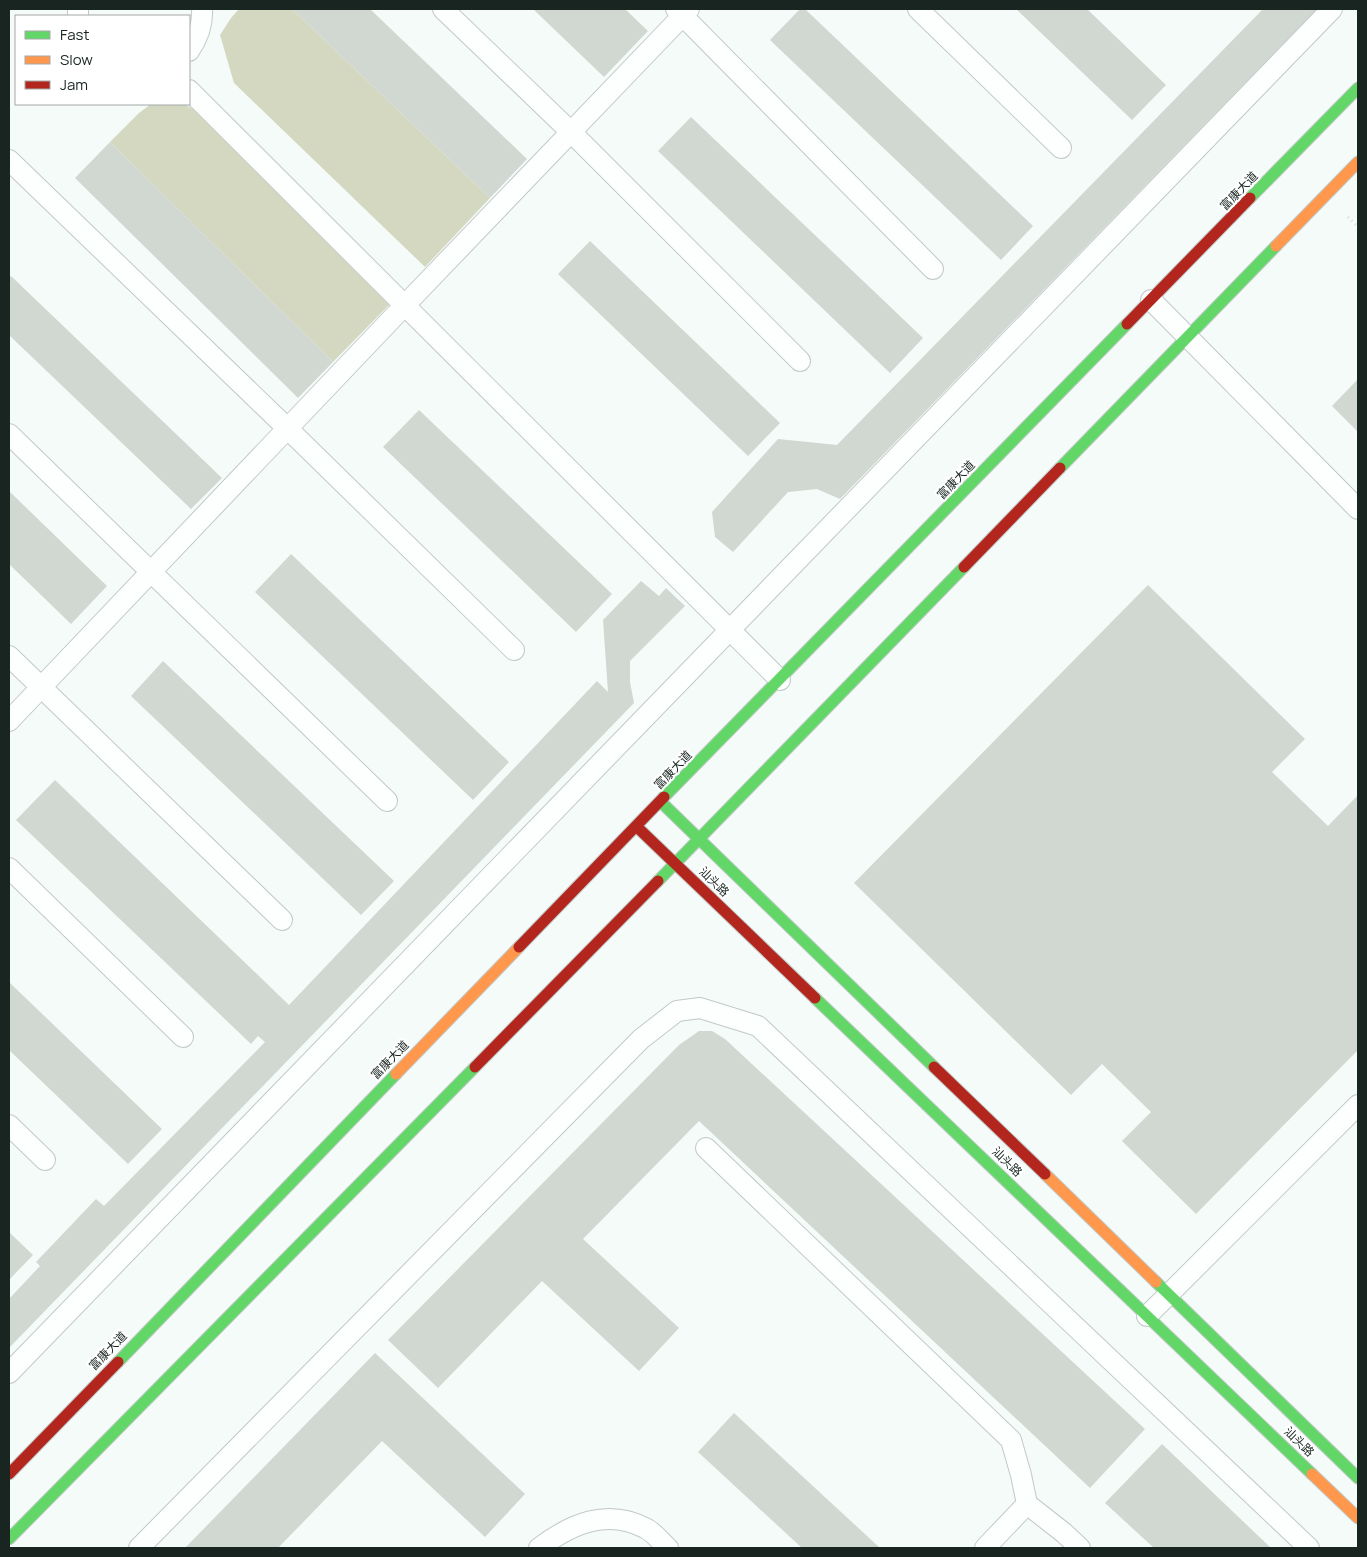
<svg xmlns="http://www.w3.org/2000/svg" width="1367" height="1557" font-family="Manrope,'Noto Sans SC',sans-serif">
  <style>
    .forest { fill: #d5d8c0 }
    .building { fill: #d1d8d2 }
    .lines { fill: none; stroke-linecap: round; stroke-linejoin: round }
    .lane-casing { stroke: #c1cac8; stroke-width: 22 }
    .fast-casing { stroke: #c1cac8; stroke-width: 13 }
    .slow-casing { stroke: #c1cac8; stroke-width: 13 }
    .jam-casing { stroke: #c1cac8; stroke-width: 13 }
    .path { stroke: #d5d7d7; stroke-width: 3; stroke-dasharray: 1 4; stroke-linecap: butt }
    .lane { stroke: #fdfefe; stroke-width: 20 }
    .fast { stroke: #63d668; stroke-width: 11 }
    .slow { stroke: #ff974d; stroke-width: 11 }
    .jam { stroke: #b3261e; stroke-width: 11 }
    .labels { text-anchor: middle; stroke-width: 4.5; stroke-linejoin: round; paint-order: stroke }
    .street-label { font-size: 12px; fill: #182521; stroke: #fff }
  </style>
  <rect width="100%" height="100%" fill="#f4fbf9"/>
  <path class="forest" d="M239,9h53l198,189 -65,69 -191,-184 -14,-48 11,-17z
    M151,104h33l9,5 196,196 -56,57 -223,-220 29,-29z"/>
  <path class="building" d="M292,9h78l157,150 -37,39z
    M533,9h92l23,22 -44,46z
    M800,9h5l228,217 -32,34 -231,-220z
    M1016,9h71l79,76 -34,35z
    M1263,9h54l-477,490 -23,-10 -29,3 -55,60 -18,-15 -3,-25 66,-73 59,6z
    M691,117l232,221 -33,35 -232,-222z
    M110,142l223,220 -35,36 -223,-220z
    M590,241l190,182 -32,33 -190,-182z
    M11,276l211,202 -31,31 -182,-174v-57z
    M1358,379v53l-26,-26z
    M419,410l193,184 -36,38 -193,-185z
    M9,491l98,95 -36,38 -62,-60z
    M291,554l218,208 -36,38 -218,-208z
    M641,581l18,15 7,-8 19,18 -55,55v21l4,21 -625,645v-49l31,-33 -4,-4 60,-63 8,7 161,-164 -7,-6 -7,8 -235,-224 39,-40 234,225 308,-324 11,11 -5,-72z
    M1148,585l157,154 -33,33 56,54 30,-31v255l-162,164 -74,-73 29,-29 -49,-48 -31,31 -217,-212z
    M163,661l231,220 -33,34 -230,-219z
    M9,982l153,147 -34,35 -119,-114z
    M699,1031h13l13,8 420,390 -55,59 -391,-367 -116,118 96,89 -40,43 -97,-90 -104,107 -50,-48 291,-295z
    M9,1232l24,23 -24,25z
    M375,1353l150,141 -40,43 -103,-96 -104,107h-93z
    M734,1413l146,135h-78l-104,-96z
    M1162,1444l109,104h-117l-49,-45z"/>
  <g class="lines">
    <g class="lane-casing">
      <path id="lane" d="M443,9l128,123 229,229
        M676,9l257,260
        M918,9l143,139
        M78,16v-7
        M189,51c9,-13 14,-26 13,-42
        M189,90l591,590
        M9,160l278,268 227,222
        M1151,300l207,209
        M9,434l378,367
        M9,656l273,264
        M9,721l396,-416 284,-296
        M9,868l174,169
        M9,1125l36,35
        M706,1148l305,292 10,35 6,29 37,29 16,15
        M1147,1316l211,-211
        M9,1373l1323,-1364
        M139,1548l502,-509 36,-28 23,-3 58,18 551,522
        M539,1548c32,-24 68,-40 106,-20 9,4 16,14 23,20
        M985,1548l42,-44"/>
    </g>
    <g class="fast-casing">
      <path id="fast" d="M1250,198l108,-110
        M1060,468l216,-222
        M664,797l463,-473
        M661,802l273,265
        M658,881l306,-314
        M815,998l497,476
        M1156,1282l202,196
        M118,1362l278,-288
        M9,1539l466,-472"/>
    </g>
    <g class="slow-casing">
      <path id="slow" d="M1276,246l82,-84
        M396,1074l123,-127
        M1045,1174l111,108
        M1312,1474l46,44"/>
    </g>
    <g class="jam-casing">
      <path id="jam" d="M1127,324l123,-126
        M964,567l96,-99
        M636,826l179,172
        M519,947l145,-150
        M475,1067l183,-186
        M934,1067l111,107
        M9,1474l109,-112"/>
    </g>
    <path class="path" d="M1348,217l10,10"/>
    <use href="#lane" class="lane"/>
    <use href="#fast" class="fast"/>
    <use href="#slow" class="slow"/>
    <use href="#jam" class="jam"/>
  </g>
  <g class="labels">
    <g class="street-label">
      <text transform="translate(1239 191) rotate(-46)" y="4">富康大道</text>
      <text transform="translate(956 480) rotate(-46)" y="4">富康大道</text>
      <text transform="translate(673 770) rotate(-46)" y="4">富康大道</text>
      <text transform="translate(714 882) rotate(44)" y="4">汕头路</text>
      <text transform="translate(390 1060) rotate(-46)" y="4">富康大道</text>
      <text transform="translate(1007 1162) rotate(44)" y="4">汕头路</text>
      <text transform="translate(108 1351) rotate(-46)" y="4">富康大道</text>
      <text transform="translate(1299 1442) rotate(44)" y="4">汕头路</text>
    </g>
  </g>
  <rect width="1367" height="1557" fill="none" stroke="#182521" stroke-width="20"/>
  <rect x="15" y="15" width="175" height="90" fill="#ffffff" stroke="#a3a8a6"/>
  <rect x="25" y="31" width="25" height="8" fill="#63d668" stroke="#a3a8a6"/>
  <text x="60" y="40" font-size="15" fill="#182521">Fast</text>
  <rect x="25" y="56" width="25" height="8" fill="#ff974d" stroke="#a3a8a6"/>
  <text x="60" y="65" font-size="15" fill="#182521">Slow</text>
  <rect x="25" y="81" width="25" height="8" fill="#b3261e" stroke="#a3a8a6"/>
  <text x="60" y="90" font-size="15" fill="#182521">Jam</text>
</svg>
